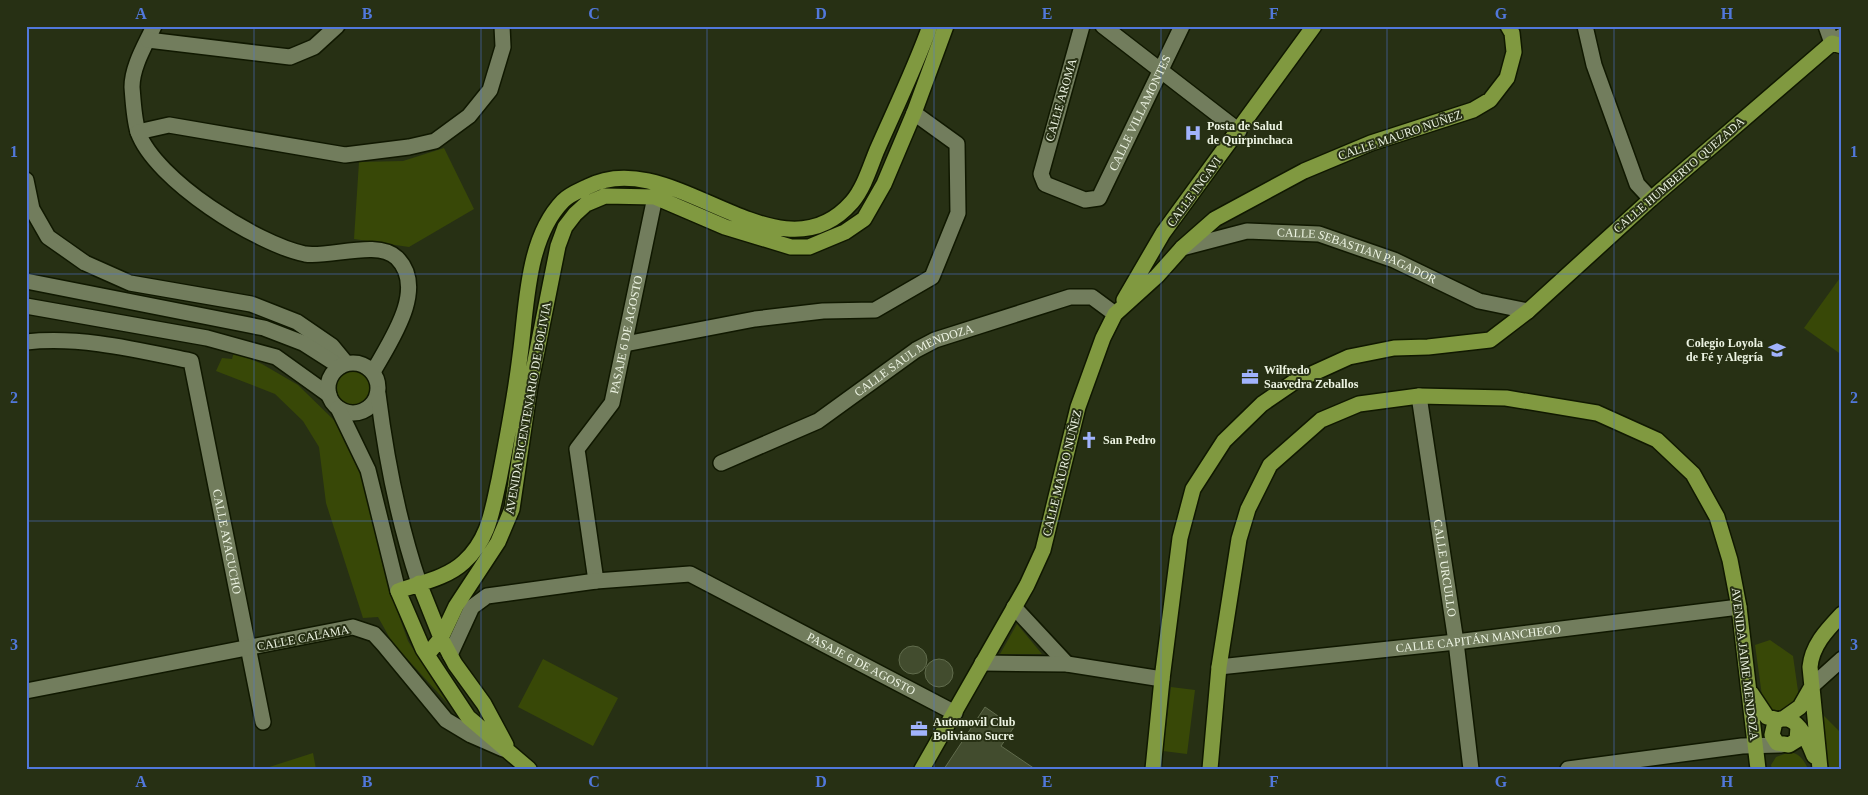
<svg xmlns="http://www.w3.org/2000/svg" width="1868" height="795" font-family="'Times New Roman',serif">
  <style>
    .green { fill: #384807 }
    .building { fill: #424c2e; stroke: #616c4d }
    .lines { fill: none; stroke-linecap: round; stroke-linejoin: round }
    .minor-casing { stroke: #101800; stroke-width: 18 }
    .major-casing { stroke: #101800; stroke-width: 18 }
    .minor { stroke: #727d5d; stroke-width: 15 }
    .major { stroke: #809940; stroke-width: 15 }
    .grid { fill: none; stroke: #5178db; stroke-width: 1; stroke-opacity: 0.55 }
    .labels { text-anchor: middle; stroke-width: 4; stroke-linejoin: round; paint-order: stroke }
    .street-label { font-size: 12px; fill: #edf4e3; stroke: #273014 }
    .poi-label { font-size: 12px; font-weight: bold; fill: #edf4e3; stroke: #273014; text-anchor: start }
    .neatline { fill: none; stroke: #5178db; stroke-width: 2 }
    .grid-label { font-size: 16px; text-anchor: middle; font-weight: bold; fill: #5178db }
  </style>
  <rect width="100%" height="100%" fill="#273014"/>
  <path class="green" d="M444,148l30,61 -65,38 -55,-8 5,-77 44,-1z
    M1842,275v80l-38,-27z
    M234,352l28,12 36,21 41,40 20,39 30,124 19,53 40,63 -56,-62 -14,-25 -15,1 -37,-115 -7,-56 -16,-26 -28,-27 -59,-23 6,-13 10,1z
    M335 387a18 18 0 1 1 36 0a18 18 0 1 1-36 0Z
    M1017,624l25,30h-42z
    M1770,640l23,16 6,42 -2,6 -16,10 -12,-4 -6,-7 -8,-58z
    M543,659l75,39 -25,48 -75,-39z
    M1171,687l24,3 -8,64 -24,-3z
    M1821,713l21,21v35h-13z
    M1790,752c10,2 14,8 18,17h-36l-1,-4 5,-8z
    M313,753l3,16h-53z"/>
  <path class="building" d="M899 660a14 14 0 1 1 28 0a14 14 0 1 1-28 0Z
    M925 673a14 14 0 1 1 28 0a14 14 0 1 1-28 0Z
    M985,707l29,20 -13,19 34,23h-91z"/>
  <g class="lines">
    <g class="minor-casing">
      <g id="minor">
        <path d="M154,26c-8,18 -22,40 -22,61 1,13 2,32 6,45 17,48 119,112 167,122 25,4 73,-15 92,4 31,31 -8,85 -24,114"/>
        <path id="s1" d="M1082,26l-41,148 4,10 40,16 14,-2 83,-172"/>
        <path d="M1103,26l136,105"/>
        <path d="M1585,26l9,39 43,119 14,15"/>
        <path d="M1826,26l6,17 10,-7"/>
        <path d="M148,40l142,17 24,-10 23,-21"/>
        <path d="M138,132l31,-7 176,30 64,-8 26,-6 34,-25 21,-26 13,-43 -1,-21"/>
        <path d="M26,180l6,29 16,28 37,26 45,20 121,21 46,18 35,24 14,17"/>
        <path id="s2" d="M1182,248l65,-17 72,3 75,26 85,41 49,10"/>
        <path d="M26,281l238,47 39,15 36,23"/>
        <path d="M26,306l181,32 69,19 53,38"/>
        <path id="s3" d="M26,342c56,-6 111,8 165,19l72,361"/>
        <path d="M625,344l130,-25 68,-8 52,-1 57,-33 26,-64 -1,-69 -43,-31"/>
        <circle cx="353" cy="388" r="25"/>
        <path d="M378,394c8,64 20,127 41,189"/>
        <path id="s4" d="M1419,396l37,246 15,127"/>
        <path d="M338,408l30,62 30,121"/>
        <path id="s5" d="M721,463l97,-42 98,-71 19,-10 135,-43h22l23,17"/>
        <path id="s6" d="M596,581l-19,-132 35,-46 43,-206"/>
        <path d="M1014,607l53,57"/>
        <path id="s7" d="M450,655l22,-48 15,-11 109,-15 94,-7 265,139"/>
        <path d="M982,663l85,1 95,15"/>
        <path id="s8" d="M1219,667l237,-25 283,-35"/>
        <path d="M1812,686l30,-27"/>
        <path d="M26,691l327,-64 21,7 10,11 62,75 25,15 32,14"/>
        <path d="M1568,769l174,-23 39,-1"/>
      </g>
    </g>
    <g class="major-casing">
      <path id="major" d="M1124,300l39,-67 151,-207
        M419,583l22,55 14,26 29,40 22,41
        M427,655l14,-17 15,-32 42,-64 14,-33 18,-123 28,-140 7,-19 10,-13 11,-10 19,-8 50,1 70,30 66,20h18l36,-15 19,-13 20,-35 30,-71 32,-87
        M1751,693l16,24 12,3
        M1783,719l17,-12 12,-21
        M1798,727l-1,13 -8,5 -12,-2 -5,-8 3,-13c20,-14 33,19 39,34
        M529,769l-61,-52 -45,-68 -25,-58c22,-8 49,-13 66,-29 25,-23 28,-51 35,-82 8,-41 16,-82 21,-124 7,-49 6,-117 43,-155 7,-7 16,-10 24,-14 85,-45 191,100 265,15 12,-14 18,-35 25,-52 18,-41 38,-82 53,-124
        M922,769l105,-184 16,-35 35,-143 25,-69 12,-24 42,-38 25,-28 33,-29 89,-48 67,-28 102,-33 17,-10 17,-22 7,-26 -2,-19 -4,-7
        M1153,769l9,-90 18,-141 13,-49 31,-48 38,-37 32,-22 55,-25 45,-9 34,-1 62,-7 38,-29 123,-112 181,-156 10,3
        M1210,769l9,-102 20,-128 9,-30 22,-44 51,-45 38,-16 60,-8 87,2 91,15 60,27 36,34 24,43 13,43 9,47 19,162
        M1820,769l-10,-102c2,-22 17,-37 32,-53"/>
    </g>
    <use href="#minor" class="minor"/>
    <use href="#major" class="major"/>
  </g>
  <path class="grid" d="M254,26v743M481,26v743M707,26v743M934,26v743M1161,26v743M1387,26v743M1614,26v743M26,274h1816M26,521h1816"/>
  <defs>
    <g id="hospital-bare" transform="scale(1.35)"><path d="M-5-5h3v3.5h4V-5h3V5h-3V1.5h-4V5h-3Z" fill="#a1b3fd" stroke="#273014" stroke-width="2.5" paint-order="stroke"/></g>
    <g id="school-bare" transform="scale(1.35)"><path d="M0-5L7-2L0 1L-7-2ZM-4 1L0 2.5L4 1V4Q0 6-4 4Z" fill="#a1b3fd" stroke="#273014" stroke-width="2.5" paint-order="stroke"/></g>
    <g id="office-bare" transform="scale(1.35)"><path d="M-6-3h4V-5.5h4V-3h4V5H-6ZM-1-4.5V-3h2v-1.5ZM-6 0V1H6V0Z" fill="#a1b3fd" stroke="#273014" stroke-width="2.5" paint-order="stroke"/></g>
    <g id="church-bare" transform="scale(1.35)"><path d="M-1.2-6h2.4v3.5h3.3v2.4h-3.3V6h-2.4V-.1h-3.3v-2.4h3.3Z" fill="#a1b3fd" stroke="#273014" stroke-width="2.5" paint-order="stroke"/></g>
  </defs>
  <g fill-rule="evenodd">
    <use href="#hospital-bare" x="1193" y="133"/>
    <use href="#school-bare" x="1777" y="350"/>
    <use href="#office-bare" x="1250" y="377"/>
    <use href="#church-bare" x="1089" y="440"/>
    <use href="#office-bare" x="919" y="729"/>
  </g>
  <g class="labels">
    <g class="street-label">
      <text transform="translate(1061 100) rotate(-74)" y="4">CALLE AROMA</text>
      <text dy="4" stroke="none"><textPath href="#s1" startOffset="316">CALLE VILLAMONTES</textPath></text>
      <text transform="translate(1400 135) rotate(-19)" y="4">CALLE MAURO NUÑEZ</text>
      <text transform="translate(1679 175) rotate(-41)" y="4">CALLE HUMBERTO QUEZADA</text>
      <text transform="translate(1194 192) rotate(-54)" y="4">CALLE INGAVI</text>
      <text dy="4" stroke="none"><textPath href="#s2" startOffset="181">CALLE SEBASTIAN PAGADOR</textPath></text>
      <text dy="4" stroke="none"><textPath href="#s6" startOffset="261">PASAJE 6 DE AGOSTO</textPath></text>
      <text dy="4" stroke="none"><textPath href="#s5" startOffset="220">CALLE SAUL MENDOZA</textPath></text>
      <text transform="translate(528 408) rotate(-80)" y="4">AVENIDA BICENTENARIO DE BOLIVIA</text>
      <text transform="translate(1062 473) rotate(-76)" y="4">CALLE MAURO NUÑEZ</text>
      <text dy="4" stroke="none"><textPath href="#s3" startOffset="351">CALLE AYACUCHO</textPath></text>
      <text dy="4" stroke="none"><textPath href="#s4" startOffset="174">CALLE URCULLO</textPath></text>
      <text transform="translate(303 638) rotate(-11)" y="4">CALLE CALAMA</text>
      <text dy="4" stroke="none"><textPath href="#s8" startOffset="261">CALLE CAPITÁN MANCHEGO</textPath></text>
      <text dy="4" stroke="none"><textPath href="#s7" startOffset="469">PASAJE 6 DE AGOSTO</textPath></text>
      <text transform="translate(1745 664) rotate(83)" y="4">AVENIDA JAIME MENDOZA</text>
    </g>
    <g class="poi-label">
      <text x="1207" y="130">Posta de Salud<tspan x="1207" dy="14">de Quirpinchaca</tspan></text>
      <text x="1763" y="347" text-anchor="end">Colegio Loyola<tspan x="1763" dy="14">de Fé y Alegría</tspan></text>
      <text x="1264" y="374">Wilfredo<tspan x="1264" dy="14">Saavedra Zeballos</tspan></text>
      <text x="1103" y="444">San Pedro</text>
      <text x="933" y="726">Automovil Club<tspan x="933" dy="14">Boliviano Sucre</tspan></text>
    </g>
  </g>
  <rect width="1868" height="795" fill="none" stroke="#273014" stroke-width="55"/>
  <rect x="28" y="28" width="1812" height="740" class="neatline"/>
  <g class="grid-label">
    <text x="141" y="19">A</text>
    <text x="367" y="19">B</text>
    <text x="594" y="19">C</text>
    <text x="821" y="19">D</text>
    <text x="1047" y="19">E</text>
    <text x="1274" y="19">F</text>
    <text x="1501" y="19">G</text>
    <text x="1727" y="19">H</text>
    <text x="14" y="157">1</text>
    <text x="1854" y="157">1</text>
    <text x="14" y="403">2</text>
    <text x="1854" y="403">2</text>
    <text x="14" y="650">3</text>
    <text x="1854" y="650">3</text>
    <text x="141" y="787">A</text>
    <text x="367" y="787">B</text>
    <text x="594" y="787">C</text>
    <text x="821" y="787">D</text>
    <text x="1047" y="787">E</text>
    <text x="1274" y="787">F</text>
    <text x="1501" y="787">G</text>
    <text x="1727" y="787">H</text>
  </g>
</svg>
